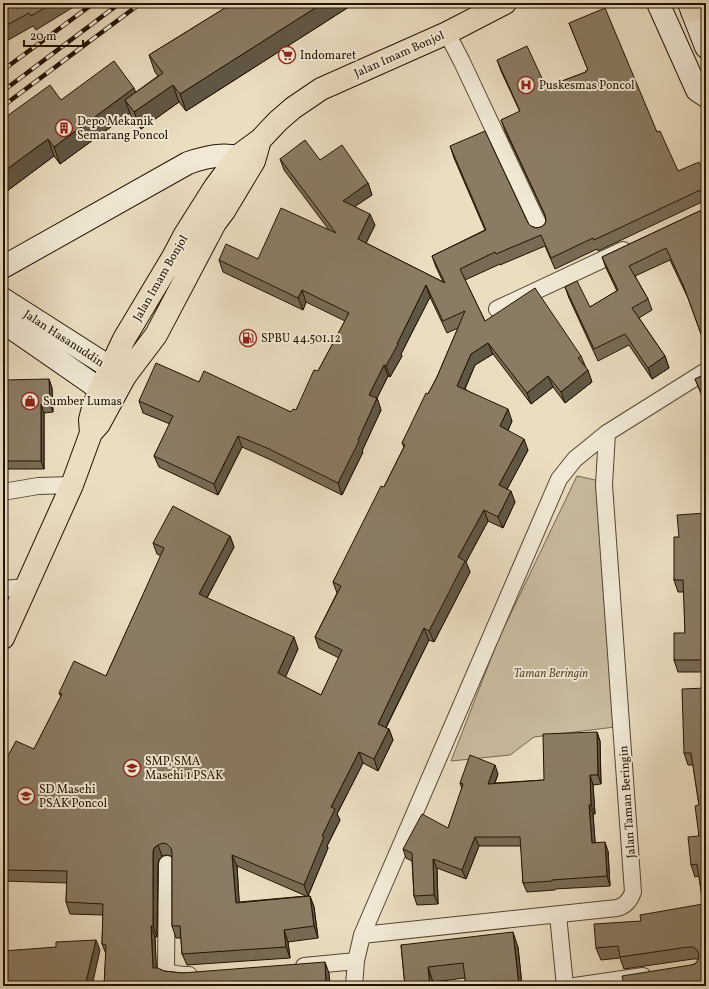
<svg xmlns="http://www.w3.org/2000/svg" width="709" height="989" font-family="Vollkorn,serif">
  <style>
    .green { fill: #c8bb9f; stroke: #756750 }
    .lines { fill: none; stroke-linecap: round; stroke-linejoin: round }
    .street-casing { stroke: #544630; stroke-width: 18 }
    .secondary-casing { stroke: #221300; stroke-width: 24 }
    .primary-casing { stroke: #221300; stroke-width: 24 }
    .street { stroke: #f1e9d6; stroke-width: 16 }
    .secondary { stroke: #f1e9d6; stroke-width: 22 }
    .primary { stroke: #eaddc0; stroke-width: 22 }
    .rail-casing { stroke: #221300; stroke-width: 4.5 }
    .rail { stroke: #f1e9d6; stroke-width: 3; stroke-dasharray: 9; stroke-linecap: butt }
    .wall { fill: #776b56; stroke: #221300; fill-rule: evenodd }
    .shaded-wall { fill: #615746; stroke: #221300 }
    .building { fill: #8a7c64; stroke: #221300 }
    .labels { text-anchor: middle; stroke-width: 4; stroke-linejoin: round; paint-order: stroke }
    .street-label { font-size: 12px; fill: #221300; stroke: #f1e9d6 }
    .poi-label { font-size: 12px; fill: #221300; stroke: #f1e9d6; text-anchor: start }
    .park-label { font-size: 12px; font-style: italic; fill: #5c4e38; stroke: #f1e9d6 }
  </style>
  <rect width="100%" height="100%" fill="#eaddc0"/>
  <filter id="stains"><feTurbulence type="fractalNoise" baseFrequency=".005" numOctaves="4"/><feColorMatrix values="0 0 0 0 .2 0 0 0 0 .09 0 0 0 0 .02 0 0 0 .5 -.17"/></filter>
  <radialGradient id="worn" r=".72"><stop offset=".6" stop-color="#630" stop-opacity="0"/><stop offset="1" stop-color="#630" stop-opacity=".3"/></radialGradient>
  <path class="green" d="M577,476l23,5 15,246 -81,10 -24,18 -59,6 48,-123z"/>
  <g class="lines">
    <g class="street-casing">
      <path id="street" d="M447,33l15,29 79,168
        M497,309l126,-59
        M3,492l35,-6 34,-1
        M3,589l23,-2
        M167,864l-1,106c6,5 15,5 23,5
        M558,915l7,71
        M362,935l255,-27c9,-2 13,-8 16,-16l-29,-407 3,-52
        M304,966l52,-5
        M354,986l2,-25 6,-26 197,-456 16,-20 32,-26 99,-62
        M575,986l68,-10"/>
    </g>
    <g class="secondary-casing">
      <path id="secondary" d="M658,3l39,87 9,6
        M689,3l17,44
        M3,267l185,-104c23,-8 41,-11 64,-2
        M3,299l108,69 14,8
        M3,322l98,68 12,7"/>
    </g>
    <g class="primary-casing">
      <path id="primary" d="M692,11v-8
        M91,433l-1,-13 2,-8 6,-18 26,-55 49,-82 11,-21 31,-49 23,-31 22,-16 18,-19 15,-13 28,-19 126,-56 58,-30
        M3,638l69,-153 19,-52 8,-9 26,-48 31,-41 59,-112 9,-12 30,-50 6,-21"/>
    </g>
    <use href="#street" class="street"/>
    <use href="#secondary" class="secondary"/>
    <use href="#primary" class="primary"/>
    <g class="rail-casing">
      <path id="rail" d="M3,70l91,-67
        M3,91l117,-88
        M3,106l138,-103"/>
    </g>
    <use href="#rail" class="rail"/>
  </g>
  <path class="wall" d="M3,3h77l-44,27 -3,-4 -30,17z
    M233,3h122l-169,108 -7,-9 -38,27 -10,-13 -1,-3 -70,51 -6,-8 -51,38v-75l58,-19 75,-8 22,-16 -3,-4 -6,-17z
    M569,23l88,109 21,39 28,6v25h-4l-104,49 -1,-2 -42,20 -10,-23 -45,19v-1l-35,16 20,41 96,35 11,26 -27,21 -12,-16 -22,17 -38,-50 -18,11 -10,24 47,32 -4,9 20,20 -21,39 8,13 -12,26 -15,-7 -22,41 4,10 -36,70 -5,-2 -43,88 3,1 4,11 -15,31 -15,-8 -26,51 3,6 -13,26 1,2 -20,48h2l4,11 4,31 -30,4 2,16 -103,7 -5,-11 -1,-16h-5l-4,-12v-69l-1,-1 -4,-1 -5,1 -3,4 -1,4 -1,73h-2l1,31 8,3 18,2h147l-225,13 2,-32 -4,-10 1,-29 -33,-1 -4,-12 1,-19 -64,-2v-116l31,-16 27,-52 -2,-4 47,-17 55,-120 -4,-2 -4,-11 77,-7 4,11 -27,51 91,51 -13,28 36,18 18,-37 -20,-10 -4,-11 22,-44 -4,-11 51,-95 20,-40 -2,-4 35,-66 21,-49 -11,5 -17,-36 -29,57 1,2 -12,21 -2,-1 -11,22 4,12 -19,41 1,1 -21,43 -71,-35 -29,-13 -24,48 -59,-28 -5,-11 16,-32 -27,-11 -4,-12 60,-19 92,30 5,-2 22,-39 27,-50 -39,-19 -3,8 -80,-38 -4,-12 39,-1 71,-29 -45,-60 -4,-11 40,1 48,23 4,12 -17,11 20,19 -9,18 77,39 -7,-15 -4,-11 53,-26 -31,-72 -4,-12 81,80 5,2 5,-1 4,-3 1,-4v-2l-41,-87 -4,-11 19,-8 -19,-41 -4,-11 49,27 40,-15 2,-2zM237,866l69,30 -67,6z
    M706,208v137h-1l-17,-47 -18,-38 -35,16 13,23 4,11 -13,8 26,38 4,12 -17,11 -23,-34 -31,16 -29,-63 -4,-11 25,20 27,-16 -11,-23 -4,-11z
    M706,374v32l-11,-27z
    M49,379l3,9 1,24 -9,1v56h-41v-57h2z
    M706,513v159h-28l-4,-12 11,-27 -1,-41h-6l-4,-12 5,-43z
    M706,688v298l-15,-21 4,-1 3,-4v-1h-5l-69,10 -4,-11 -19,2 -5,-12 45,-27 62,-17 -4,-28 -4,1 -4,-12 8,-29v-31l-6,-40h-5l-4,-12z
    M597,732l3,9 1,43 -8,1 2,29h-2l2,29 13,8 2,35 -55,3v1l-28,2 -4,-9 -2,-37h-42l-13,33 -29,-11 1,36 -21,1 -3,-9 -2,-35 -6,-3 -3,-9 45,-21 14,-39 -2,-6 38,-9 -3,9 49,-3z
    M401,945l117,2 4,39h-56l-1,-8 -32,4 1,4h-29z"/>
  <path class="shaded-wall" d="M323,3h32l-169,108 -6,-17z
    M173,85l6,17 -38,27 -7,-17z
    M134,88l7,17 -16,-5 5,13 -70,51 -6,-17z
    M48,139l6,17 -51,38v-22z
    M368,183l4,12 -25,17 -4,-11z
    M370,214l5,11 -13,26 -4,-12z
    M426,285l4,12 -29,57 1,2 -12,21 -4,-11z
    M302,290l4,12 -3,8 -5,-12z
    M488,343l5,11 -18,11 -14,32 -4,-11 14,-32z
    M665,356l4,12 -17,11 -4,-11z
    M384,365l4,11 -15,30 -4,-11z
    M588,370l4,12 -27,21 -4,-11z
    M548,376l5,11 -22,17 -4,-11z
    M49,379l3,9 1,24 -3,-8z
    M377,398l4,12 -19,41 1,1 -21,43 -4,-12z
    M41,404l3,9v56l-3,-8z
    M508,409l4,12 -7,17 -5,-12z
    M238,436l4,11 -24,48 -4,-11z
    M524,439l4,11 -25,47 -4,-12z
    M511,491l4,11 -12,26 -5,-11z
    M484,510l4,11 -22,41 4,10 -36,70 -5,-11 29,-74z
    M230,536l4,11 -31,58 -4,-11z
    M424,628l5,12 -47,95 -4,-11z
    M294,637l4,12 -16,36 -4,-12z
    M389,729l4,11 -15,31 -4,-12z
    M597,732l3,9 1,43 -3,-9z
    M359,752l4,11 -26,51 3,6 -13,26 1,2 -20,48 -4,-11 27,-78z
    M495,765l3,9 -7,19 -3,-9z
    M590,775l3,10 2,29 -4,-9z
    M589,805l4,9 3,38 -4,-9z
    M475,837l4,9 -13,33 -4,-9z
    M605,842l3,9 2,35 -3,-10z
    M158,845l4,11 -3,4 -1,4 -1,73 -4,-11v-74l1,-4z
    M232,855l5,11 3,48 -4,-11z
    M433,859l4,9 1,36 -4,-9z
    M310,896l4,11 4,31 -4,-12z
    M151,926l4,11 2,43 -4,-12z
    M284,930l4,12 2,16 -4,-11z
    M513,932l5,15 4,39h-3z
    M96,940l4,10 -8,36h-7z
    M325,962l4,11 1,13h-4z
    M428,967l5,15 1,4h-4z"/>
  <path class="building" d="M3,3h50l-22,13 -2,-3 -26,14z
    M233,3h90l-143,91 -7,-9 -39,27 -9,-12 38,-27 -14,-18z
    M605,8l52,124 3,-1 18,40 21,-9 7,15v14l-3,-1 -5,1 -104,49 -1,-2 -42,20 -10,-23 -45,19 -1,-2 -35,17 25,52 50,-33 46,68 -3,2 10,12 -27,22 -13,-16 -21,17 -39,-50 -17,11 -14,32 51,23 -8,17 24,13 -25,46 12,6 -13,26 -14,-7 -26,47 7,4 -36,70 -5,-3 -46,96 11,5 -15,30 -15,-7 -28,55 4,2 -13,27 2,1 -20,48 -72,-30 4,48 74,-7 4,30 -30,4 2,17 -104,7 -2,-28h-8v-73l-1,-5 -4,-4 -4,-1 -5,2 -4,3 -1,4v74h-2l2,42h5l6,3 18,2 143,-11 1,24h-222l2,-41 -4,-1 1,-40 -37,-2 1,-31 -64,-1v-105l13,-24 18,8 28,-55 -3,-1 15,-32 32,15 58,-128 -11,-5 20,-37 57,30 -31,58 95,43 -16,36 43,22 21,-45 -27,-13 26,-51 -8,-4 48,-96 3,1 21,-42 -3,-2 24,-50 2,1 9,-17 28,-66 -22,10 -17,-36 -29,59h1l-12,22 -2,-1 -15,30 8,3 -19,42 1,1 -21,42 -71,-35 -29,-12 -24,48 -60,-28 19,-40 -34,-15 17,-38 43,19 5,-11 87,41 2,-3 3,1 18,-40 4,1 31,-58 -47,-23 -4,8 -79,-38 7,-16 32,15 23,-51 55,25 -56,-74 25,-19 15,20 22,-15 26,38 -25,18 27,13 -12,25 87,44 -13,-27 54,-26 -36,-84 35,-15 43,92 3,3 5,2 5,-1 4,-3 1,-4 -1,-5 -44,-95 19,-9 -23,-51 30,-14 19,41 40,-15 -1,-1 3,-1 -19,-47z
    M114,61l20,27 -80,59 -6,-8 -45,33v-53l47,-34 11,15z
    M706,208v124l-5,2 -17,-47 -18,-39 -37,18 19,33 -16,9 33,48 -17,12 -23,-34 -31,15 -29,-62 12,-6 13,26 28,-17 -16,-33z
    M706,374v30l-11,-25z
    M49,379l1,25h-9v57h-38v-49h2l-1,-32z
    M706,513v147h-32v-27h11l-2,-53h-9v-43h5l-2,-22z
    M706,688v298h-82l-2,-10 69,-11 4,-1 3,-4 1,-6 -2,-4 -4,-3h-5l-68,10 -2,-11 -22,2 -2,-24 47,-3 -1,-6 63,-11 -6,-40 -6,1 -3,-28 11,-1 -4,-30 4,-1 -8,-52h-7l-2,-64z
    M597,732l1,43h-8l1,30h-2l3,38 13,-1 2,34 -55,4v1l-29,2 -3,-46h-45l-13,33 -29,-11 1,36 -20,1 -2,-43 -9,-4 19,-35 26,14 15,-44 -3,-1 10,-28 25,10 -7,19 56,-4 -1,-46z
    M513,932l6,54h-53l-3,-23 -35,4 2,19h-25l-4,-41z
    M96,940l-11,46h-82v-35l53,-4v-5z"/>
  <defs>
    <g id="supermarket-ring" transform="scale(0.9)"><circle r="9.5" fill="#f1e9d6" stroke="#8f2418" stroke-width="1.5"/><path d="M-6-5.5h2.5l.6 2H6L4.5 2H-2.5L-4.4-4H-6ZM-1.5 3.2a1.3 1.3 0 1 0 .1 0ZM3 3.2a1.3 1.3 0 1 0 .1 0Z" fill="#8f2418"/></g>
    <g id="hospital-ring" transform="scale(0.9)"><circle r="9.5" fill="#f1e9d6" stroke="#8f2418" stroke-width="1.5"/><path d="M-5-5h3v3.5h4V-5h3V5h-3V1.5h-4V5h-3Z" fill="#8f2418"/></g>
    <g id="building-ring" transform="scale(0.9)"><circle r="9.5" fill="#f1e9d6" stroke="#8f2418" stroke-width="1.5"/><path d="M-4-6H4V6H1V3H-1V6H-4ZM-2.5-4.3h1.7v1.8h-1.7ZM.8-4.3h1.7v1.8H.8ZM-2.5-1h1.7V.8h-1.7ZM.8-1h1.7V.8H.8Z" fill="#8f2418"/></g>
    <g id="fuel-ring" transform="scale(0.9)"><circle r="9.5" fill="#f1e9d6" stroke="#8f2418" stroke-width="1.5"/><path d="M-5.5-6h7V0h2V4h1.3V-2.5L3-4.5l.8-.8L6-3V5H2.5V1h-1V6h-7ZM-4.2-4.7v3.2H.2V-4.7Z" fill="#8f2418"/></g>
    <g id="shop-ring" transform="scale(0.9)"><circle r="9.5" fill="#f1e9d6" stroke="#8f2418" stroke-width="1.5"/><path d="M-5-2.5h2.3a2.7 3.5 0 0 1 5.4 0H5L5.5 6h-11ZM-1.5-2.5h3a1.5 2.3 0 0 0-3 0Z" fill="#8f2418"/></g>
    <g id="school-ring" transform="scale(0.9)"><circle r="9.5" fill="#f1e9d6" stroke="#8f2418" stroke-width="1.5"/><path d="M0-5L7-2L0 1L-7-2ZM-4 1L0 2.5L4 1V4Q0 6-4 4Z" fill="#8f2418"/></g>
  </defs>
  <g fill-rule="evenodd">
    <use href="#supermarket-ring" x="287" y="55"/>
    <use href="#hospital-ring" x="526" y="85"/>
    <use href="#building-ring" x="64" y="128"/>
    <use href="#fuel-ring" x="248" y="338"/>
    <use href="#shop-ring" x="30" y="401"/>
    <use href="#school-ring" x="132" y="768"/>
    <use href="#school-ring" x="26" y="796"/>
  </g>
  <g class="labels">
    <g class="street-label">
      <text transform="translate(399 54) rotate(-24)" y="4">Jalan Imam Bonjol</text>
      <text transform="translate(160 278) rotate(-60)" y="4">Jalan Imam Bonjol</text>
      <text transform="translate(64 338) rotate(33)" y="4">Jalan Hasanuddin</text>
      <text transform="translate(627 802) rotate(-94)" y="4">Jalan Taman Beringin</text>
    </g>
    <g class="poi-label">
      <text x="300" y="59">Indomaret</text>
      <text x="539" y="89">Puskesmas Poncol</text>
      <text x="77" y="125">Depo Mekanik<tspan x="77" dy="14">Semarang Poncol</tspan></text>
      <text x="261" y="342">SPBU 44.501.12</text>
      <text x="43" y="405">Sumber Lumas</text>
      <text x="145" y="765">SMP, SMA<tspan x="145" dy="14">Masehi 1 PSAK</tspan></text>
      <text x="39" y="793">SD Masehi<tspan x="39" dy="14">PSAK Poncol</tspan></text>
    </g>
    <g class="park-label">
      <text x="551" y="677">Taman Beringin</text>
    </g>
  </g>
  <rect width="709" height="989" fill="none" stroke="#eaddc0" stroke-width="16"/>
  <rect x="4" y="4" width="701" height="981" fill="none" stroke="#221300" stroke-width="2"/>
  <rect x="8" y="8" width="693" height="973" fill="none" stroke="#221300"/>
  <path d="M24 40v6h59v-6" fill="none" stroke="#221300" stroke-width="2"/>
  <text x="30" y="40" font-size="12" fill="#221300" stroke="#f1e9d6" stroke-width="3" paint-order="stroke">20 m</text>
  <rect width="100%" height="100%" filter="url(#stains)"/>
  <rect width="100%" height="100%" fill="url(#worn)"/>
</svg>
